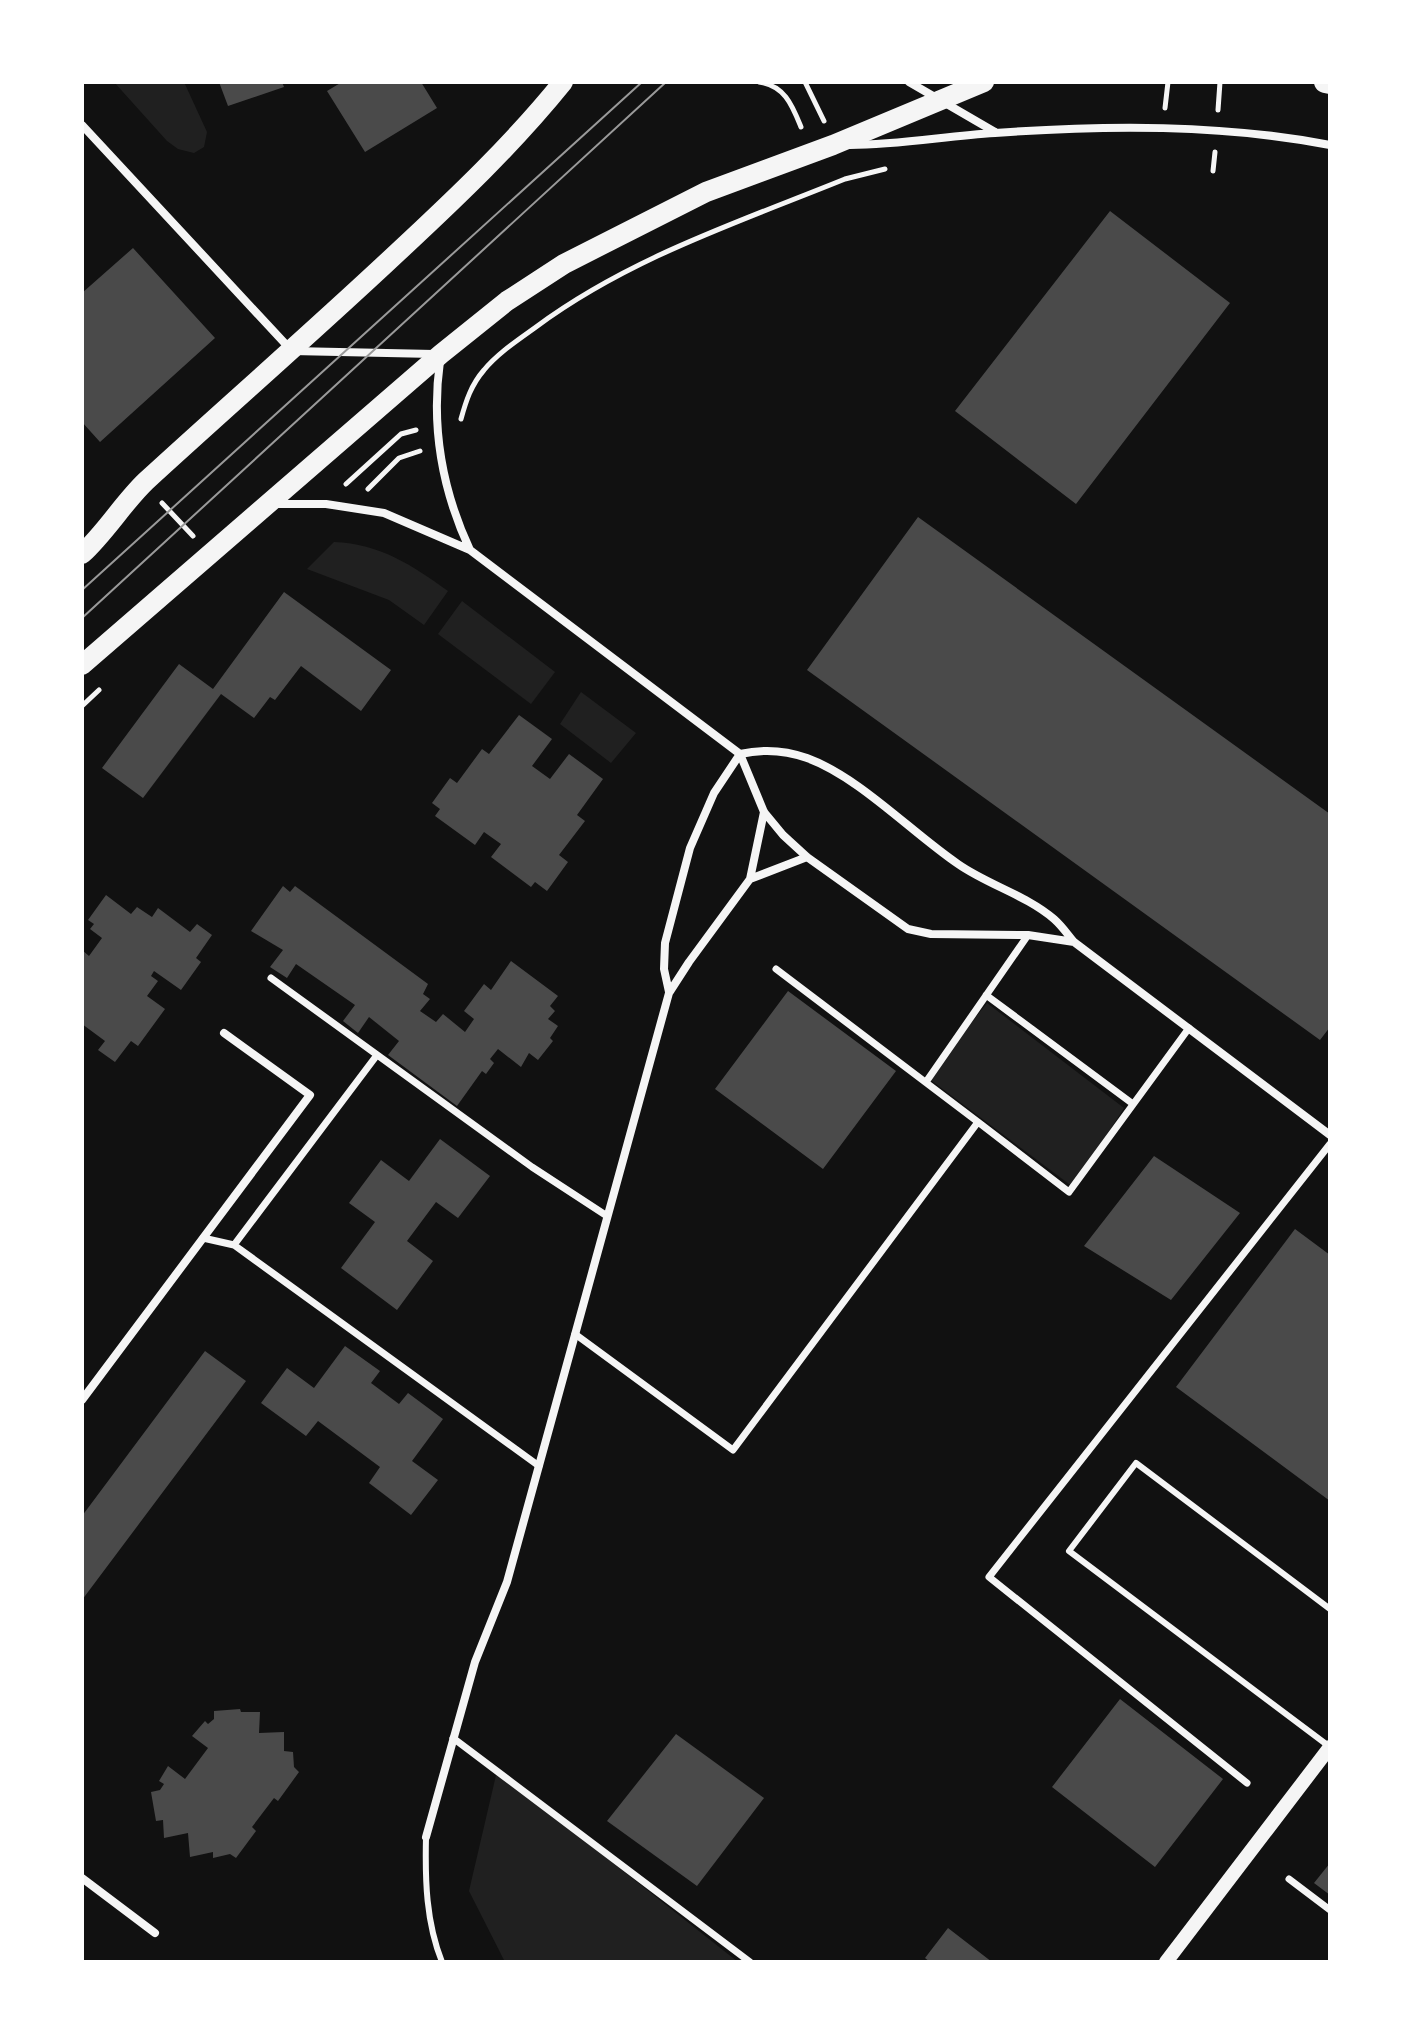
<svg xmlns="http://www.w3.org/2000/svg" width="1412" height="2044" font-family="'Nunito Sans',sans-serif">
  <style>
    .green { fill: #202020 }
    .building { fill: #4a4a4a }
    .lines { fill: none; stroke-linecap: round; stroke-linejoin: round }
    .path { stroke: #f5f5f5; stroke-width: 5 }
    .service { stroke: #f5f5f5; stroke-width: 6 }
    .pedestrian { stroke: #f5f5f5; stroke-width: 7 }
    .minor { stroke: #f5f5f5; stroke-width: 8 }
    .tertiary { stroke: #f5f5f5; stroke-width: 14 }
    .primary { stroke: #f5f5f5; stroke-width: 20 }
    .trunk { stroke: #f5f5f5; stroke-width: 22 }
    .tram { stroke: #9a9a9a; stroke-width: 2 }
  </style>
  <rect width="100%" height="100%" fill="#111"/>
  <path class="green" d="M114,82h70l23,50 -3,15 -10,6 -16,-4 -11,-8z
    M334,542c46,2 78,23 114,49l-24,34 -35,-25 -82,-31z
    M462,601l93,71 -24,32 -93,-70z
    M581,692l55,41 -25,30 -51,-39z
    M987,1003l137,105 -51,79 -145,-109z
    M497,1771l241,191h-233l-36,-71z"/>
  <path class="building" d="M219,82h63l2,5 -56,19z
    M342,82h79l16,26 -72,44 -38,-61z
    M1110,211l120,92 -154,201 -121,-93z
    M133,248l82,90 -115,104 -18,-20v-129z
    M918,517l412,297v213l-10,13 -513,-370z
    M284,592l107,78 -30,41 -60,-45 -26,34 -5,-3 -16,21 -33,-24 -78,104 -41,-30 77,-104 34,25z
    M519,715l33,24 -20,27 18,13 19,-25 34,25 -26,36 8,6 -26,34 9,7 -21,29 -12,-9 -4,5 -40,-30 10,-13 -17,-12 -9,13 -40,-29 5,-7 -8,-6 18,-25 7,5 25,-34 7,5z
    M283,886l7,6 5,-6 133,98 -5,10 7,5 -10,12 16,11 7,-8 22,18 9,-13 -10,-8 20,-27 7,6 20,-29 47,35 -8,10 5,5 -7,8 10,7 -8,12 3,3 -15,19 -9,-7 -8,14 -23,-18 -8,10 4,4 -8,11 -4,-3 -25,35 -69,-51 11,-14 -30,-24 -11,16 -15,-12 12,-16 -59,-41 -9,14 -17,-11 13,-17 -32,-19z
    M106,895l25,19 6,-7 15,10 6,-9 32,24 7,-8 15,11 -16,23 5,4 -20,28 -27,-19 -3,5 7,5 -11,15 18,13 -27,37 -7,-5 -16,21 -17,-12 7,-9 -23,-17v-74l7,6 13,-18 -12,-9 4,-5 -6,-4z
    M788,991l108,80 -73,98 -108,-80z
    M440,1139l50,37 -32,42 -22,-16 -29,39 26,20 -36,49 -56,-42 34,-46 -26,-19 32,-43 28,21z
    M1154,1156l86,57 -69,87 -87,-54z
    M1295,1229l35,26v246l-154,-114z
    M345,1346l35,25 -9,12 28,21 9,-11 35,26 -31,42 26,19 -27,35 -42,-32 11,-16 -62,-46 -12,15 -45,-33 26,-35 27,20z
    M205,1351l41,30 -164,219v-84z
    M1120,1699l103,80 -68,88 -103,-80z
    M240,1709l1,3h19l-1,21 25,-1v19l9,1 1,15 5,5 -21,29 -4,-3 -22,29 4,4 -20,27 -6,-4 -17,4v-6l-23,5 -2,-24 -24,5 -1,-18 -7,1 -5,-29 9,-2 4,-6 -5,-3 9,-15 17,13 23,-31 -16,-12 13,-15 3,3 6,-5v-8z
    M676,1734l88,64 -67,88 -90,-65z
    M1330,1863v32l-16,-12z
    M948,1928l44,34h-62l-5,-4z"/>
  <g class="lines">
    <path class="path" d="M759,82c26,4 33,23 42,45
      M805,82l19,39
      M1165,108l3,-26
      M1218,110l2,-28
      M1213,171l2,-19
      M845,179l40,-10
      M461,419c5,-18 10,-34 23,-49 14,-17 34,-30 52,-43 93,-69 203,-105 309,-148
      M346,484l55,-50 15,-4
      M368,489l31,-31 21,-7
      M162,503l31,33
      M82,706l17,-16"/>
    <path class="service" d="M1330,1609l-194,-146 -67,88 261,196
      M426,1837c-1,43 0,85 16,125"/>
    <path class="pedestrian" d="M271,978l261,189 75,49
      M986,995l147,109
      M926,1082l102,-147
      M978,1122l91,70 120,-164
      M203,1238l31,7 305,221
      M234,1245l143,-190
      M575,1334l158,116 245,-328 -202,-153
      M453,1738l297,224
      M1247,1783l-258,-206 341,-433
      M1289,1879l41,31"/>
    <path class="minor" d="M909,82l86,50
      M82,125l210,226 142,3
      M850,145c49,0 96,-9 145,-12 111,-8 226,-9 335,12
      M440,361c-9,65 2,129 30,189
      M275,504h51l58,9 86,37 270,204 24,58 19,23 24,22 101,72 23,5 97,1 46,7
      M740,754c22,-5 45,-4 67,4 52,19 104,74 151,106 30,21 68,31 96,55 8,7 14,16 20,23l256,193
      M750,879l57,-22
      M669,992l-5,-23 1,-26 25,-95 24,-55 26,-39
      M82,1400l228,-305 -86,-62
      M426,1837l49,-175 32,-80 162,-589 20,-31 61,-83 14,-67
      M82,1878l73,55"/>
    <path class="tertiary" d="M1166,1962l164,-215"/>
    <path class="primary" d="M82,554c24,-22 41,-51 64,-73 84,-77 169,-151 252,-229 58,-54 115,-108 165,-170
      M82,665l359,-311 66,-53 57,-37 142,-72 127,-47 151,-63"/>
    <path class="trunk" d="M1325,82l5,1"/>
    <path class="tram" d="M82,590l560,-508
      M82,618l584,-536"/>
  </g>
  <rect width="1412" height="2044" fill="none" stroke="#ffffff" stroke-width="168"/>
</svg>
